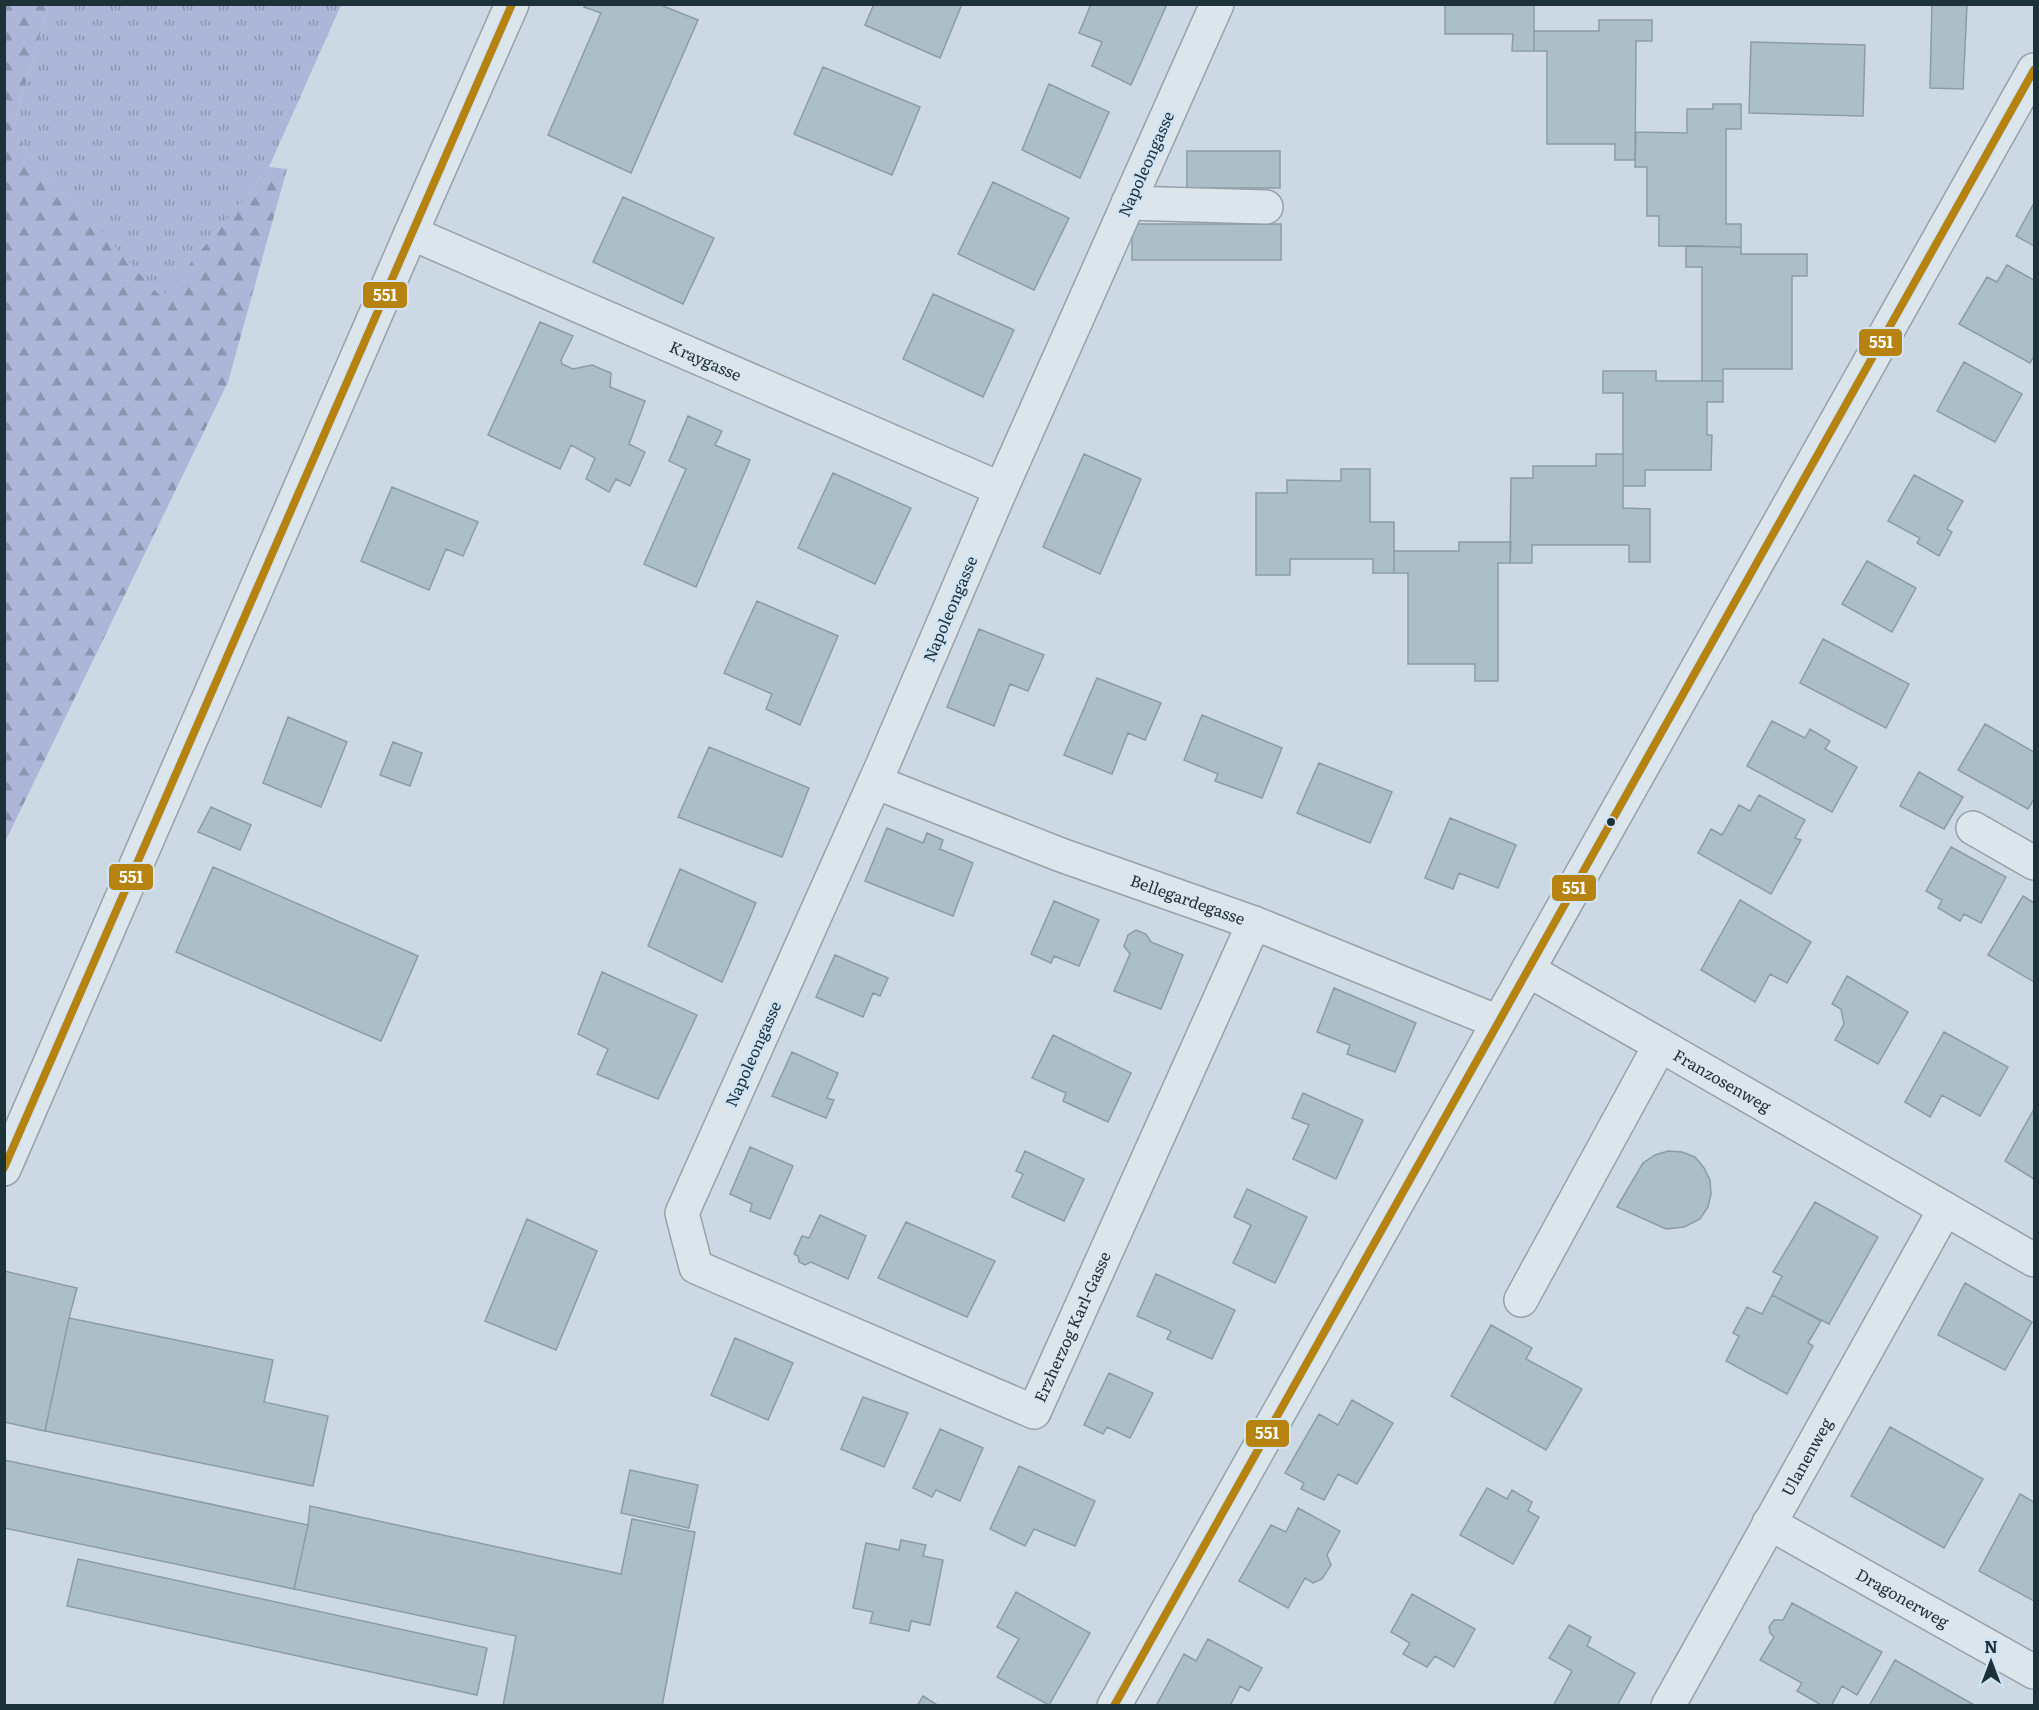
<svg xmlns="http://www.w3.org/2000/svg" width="2039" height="1710" font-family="Literata,serif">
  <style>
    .forest { fill: url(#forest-firs) }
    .park { fill: url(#park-tufts) }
    .building { fill: #acbfc8; stroke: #8b9da4; stroke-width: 1.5 }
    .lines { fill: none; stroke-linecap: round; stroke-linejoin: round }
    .minor-casing { stroke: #95a1a9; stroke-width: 36 }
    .minor { stroke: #dde5ec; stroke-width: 33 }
    .bus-1-casing { stroke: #d0e4f6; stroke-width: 12 }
    .bus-1 { stroke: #b68311; stroke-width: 8 }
    .bus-dot { fill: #1d3138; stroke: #d0e4f6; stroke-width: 2 }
    .labels { text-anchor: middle; stroke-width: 5; stroke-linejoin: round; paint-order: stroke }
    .street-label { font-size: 16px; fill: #1d3138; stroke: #d0e4f6 }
    .line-badge { stroke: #d0e4f6; stroke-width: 2 }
    .badge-label { font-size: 16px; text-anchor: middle; font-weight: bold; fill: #fff }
  </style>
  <defs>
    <pattern id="forest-firs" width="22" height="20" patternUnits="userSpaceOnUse" patternTransform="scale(1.5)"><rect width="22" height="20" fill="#adb6d8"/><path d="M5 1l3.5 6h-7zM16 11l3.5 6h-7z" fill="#8c95b0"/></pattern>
    <pattern id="park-tufts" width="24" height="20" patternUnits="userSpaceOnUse" patternTransform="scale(1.5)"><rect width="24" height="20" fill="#adb6d8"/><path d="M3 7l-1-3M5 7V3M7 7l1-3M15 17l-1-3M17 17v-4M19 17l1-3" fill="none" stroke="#8c95b0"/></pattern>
  </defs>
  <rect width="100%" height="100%" fill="#ccd8e4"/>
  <path class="forest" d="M5,5h44l-38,128 151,164 107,-130 18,2 -59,213 -223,460z"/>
  <path class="park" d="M49,5h292l-72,162 -107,131 -151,-165z"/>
  <path class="building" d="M586,4h72l40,16 -67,153 -83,-38 53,-122 -17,-6z
    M874,4h88l-22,54 -75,-33z
    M1091,4h76l-36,81 -39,-19 10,-24 -23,-9z
    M1445,4h89v47h-22l1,-17h-68z
    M1932,4h35l-4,85 -33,-1z
    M1599,20h53v21h-16l-1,119h-20v-16h-68v-93h-13v-20h65z
    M1751,42l114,3 -2,71 -114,-3z
    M823,67l97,40 -28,68 -98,-41z
    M1049,84l60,28 -29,66 -58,-28z
    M1713,104h28v25h-15v95h15v23l-82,-1v-30h-12v-49h-12l1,-35 51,1v-24h26z
    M1187,151h93v37h-93z
    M993,182l76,36 -35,72 -76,-36z
    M623,197l91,41 -31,66 -90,-42z
    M2034,203v43l-18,-10z
    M1132,224h149v36h-149z
    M1686,246l55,1v7h66v22h-15v93h-69v12h-21v-114h-16z
    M2007,265l27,15v76l-4,7 -71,-39 28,-47 10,5z
    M933,294l81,36 -31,67 -80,-38z
    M540,322l33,14 -12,24 1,4 11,5 19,-4 19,8 -1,14 35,14 -16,43 16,8 -15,34 -14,-7 -7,13 -23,-13 9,-21 -24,-13 -11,24 -72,-34z
    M1964,362l58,32 -27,48 -58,-31z
    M1603,371h53v10h67v21h-16v33h5l-1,35h-66v16h-22v-93h-20z
    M688,416l34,15 -7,14 35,15 -54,127 -52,-23 42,-95 -17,-8z
    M1084,454l57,25 -41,95 -57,-27z
    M1596,454h27v54l27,1v53h-21v-17h-97v18h-22l1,-85h22v-12h63z
    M1341,469h29v53h24v51h-21v-14h-83v16h-34v-82h31v-13l54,1z
    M833,473l78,35 -36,76 -77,-36z
    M1914,475l49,26 -16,28 5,3 -13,24 -22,-13 3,-5 -32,-17z
    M392,487l86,35 -15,34 -17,-7 -17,41 -68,-29z
    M1459,542h52l-1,21h-12v118h-23v-17h-67v-91h-14v-22h65z
    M1867,561l49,27 -24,44 -50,-28z
    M757,601l81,35 -38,89 -34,-16 6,-15 -48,-21z
    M979,629l65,26 -16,36 -18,-7 -16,42 -47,-19z
    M1823,639l86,45 -23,44 -86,-45z
    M1097,678l64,25 -16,37 -17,-7 -16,41 -48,-19z
    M1202,715l80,33 -20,50 -47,-17 3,-7 -34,-14z
    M288,717l59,25 -26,65 -58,-24z
    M1772,721l33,17 5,-9 20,12 -5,8 32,18 -25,45 -85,-46z
    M1985,724l49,28v47l-6,10 -70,-39z
    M393,742l29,11 -12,33 -30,-11z
    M709,747l100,41 -27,69 -104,-40z
    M1319,763l73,29 -22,51 -73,-30z
    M1919,772l44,25 -19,32 -44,-23z
    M1759,795l46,25 -10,18 6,2 -30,54 -73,-41 13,-24 11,6 17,-30 11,6z
    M211,807l40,18 -11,25 -42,-18z
    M1450,818l66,27 -18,43 -39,-15 -6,16 -28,-11z
    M887,828l36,15 4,-10 16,7 -3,9 33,14 -20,53 -88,-35z
    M1951,847l55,30 -25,46 -17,-9 -4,7 -22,-13 4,-8 -16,-9z
    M213,867l205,89 -37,85 -205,-89z
    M680,869l76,34 -34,79 -74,-36z
    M2023,896l11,7v79l-46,-27z
    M1740,900l71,42 -24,41 -17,-9 -15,28 -54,-32z
    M1054,901l45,19 -20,46 -25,-10 -3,7 -20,-9z
    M1136,930l10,4 5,8 32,13 -22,54 -47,-18 16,-37 -6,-8 4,-11z
    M835,955l53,23 -8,18 -7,-3 -10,24 -47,-20z
    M602,972l95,43 -39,84 -61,-25 11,-25 -30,-15z
    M1847,976l61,36 -30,52 -43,-24 9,-16 -3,-15 -9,-5z
    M1334,988l82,35 -21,49 -48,-18 3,-9 -33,-13z
    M1944,1032l64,35 -28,49 -38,-21 -12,22 -25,-15z
    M1053,1035l78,38 -23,49 -45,-21 3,-8 -34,-15z
    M792,1052l46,21 -11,25 7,2 -8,18 -54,-22z
    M1303,1093l60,27 -27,59 -43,-20 16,-34 -17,-7z
    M2034,1109v70l-29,-18z
    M750,1147l43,19 -23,53 -20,-8 2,-7 -22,-10z
    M1025,1151l59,28 -20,42 -52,-24 11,-23 -7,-3z
    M1668,1151l14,1 13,5 9,11 6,12 1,14 -3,13 -8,12 -16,8 -18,2 -49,-22 26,-44 12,-8z
    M1247,1189l60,28 -32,66 -42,-20 18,-38 -17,-8z
    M1815,1202l63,35 -49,87 -57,-29 10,-19 -9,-4z
    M820,1215l46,21 -18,43 -37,-17 -6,3 -6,-3 -1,-6 -4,-2 8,-18 7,2z
    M527,1219l70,32 -41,99 -71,-29z
    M906,1222l89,39 -28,56 -89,-39z
    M4,1271l73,17 -8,30 -24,113 -41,-9z
    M1156,1274l79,36 -23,49 -45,-20 4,-8 -34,-15z
    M1965,1283l67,39 -27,48 -67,-35z
    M1772,1295l49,26 -13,22 5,3 -26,48 -61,-33 13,-25 -6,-3 14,-26 15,7z
    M69,1318l204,42 -9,42 64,14 -15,70 -268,-55z
    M1491,1325l41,23 -6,11 56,30 -36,61 -95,-54z
    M735,1338l58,25 -25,57 -57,-25z
    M1109,1373l44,20 -23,45 -23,-11 -4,7 -19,-9z
    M863,1397l45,16 -24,54 -43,-18z
    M1352,1400l41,23 -36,61 -19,-10 -14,26 -23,-11 3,-6 -19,-10 34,-59 19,11z
    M1890,1427l93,52 -39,69 -93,-52z
    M940,1429l43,19 -23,53 -24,-11 -4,7 -19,-9z
    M4,1460l304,65 -14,64 -290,-61z
    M1019,1466l76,35 -20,45 -41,-17 -9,17 -35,-17z
    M630,1470l68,15 -9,43 -68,-15z
    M1487,1488l20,11 5,-9 20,12 -4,9 11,6 -26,47 -53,-29z
    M2020,1494l14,8v99l-55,-30z
    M310,1506l311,68 11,-55 63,13 -33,174h-159l13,-70 -222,-47 14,-64z
    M1298,1508l42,23 -13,24 4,10 -9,14 -9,4 -8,-5 -17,30 -49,-27 32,-56 15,7z
    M901,1540l25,5 -3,11 20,4 -13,65 -19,-4 -2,10 -39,-8 3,-11 -20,-4 13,-65 33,7z
    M78,1559l409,89 -10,47 -410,-89z
    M1016,1592l74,41 -41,72 -52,-28 22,-38 -22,-12z
    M1412,1594l63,35 -21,38 -19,-11 -8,11 -24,-13 7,-11 -19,-11z
    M1792,1603l90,49 -25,43 -15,-9 -11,20h-8l-26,-15 5,-8 -42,-23 14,-23 -4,-4 -1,-6 5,-7h9z
    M1569,1625l22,12 -4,9 48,27 -18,33h-64l19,-35 -23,-13z
    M1208,1639l54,29 -13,23 -9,-5 -10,20h-74l28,-52 12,7z
    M1895,1660l81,46h-107z
    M923,1696l16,10h-22z"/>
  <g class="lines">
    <g class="minor-casing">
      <g id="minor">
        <path id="s1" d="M1217,4l-216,485 -118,275 -201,449 14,54 338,145 220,-489"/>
        <path d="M1128,203l138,4"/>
        <path id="s2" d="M411,233l590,256"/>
        <path id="s3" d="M875,782l186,73 193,68 244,99"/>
        <path d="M1973,828l61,35"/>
        <path d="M1528,970l132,75"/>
        <path d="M4,1169l407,-936 101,-229"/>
        <path id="s4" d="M1521,1300l139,-255 374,215"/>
        <path id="s5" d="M1769,1523l265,149"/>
        <path d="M1114,1706l920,-1636"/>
        <path id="s6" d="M1668,1706l277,-497"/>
      </g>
    </g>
    <use href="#minor" class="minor"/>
    <g class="bus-1-casing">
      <path id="bus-1" d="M4,1168l508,-1164
        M1114,1706l920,-1636"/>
    </g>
    <use href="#bus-1" class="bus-1"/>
  </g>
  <circle class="bus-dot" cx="1611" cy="822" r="5"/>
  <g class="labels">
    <g class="street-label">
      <text transform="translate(1146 164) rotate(-66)" y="6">Napoleongasse</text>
      <text dy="6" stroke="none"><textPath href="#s2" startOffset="321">Kraygasse</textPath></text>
      <text transform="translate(950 609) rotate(-67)" y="6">Napoleongasse</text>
      <text dy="6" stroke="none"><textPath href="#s3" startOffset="334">Bellegardegasse</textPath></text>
      <text transform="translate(753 1054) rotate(-66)" y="6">Napoleongasse</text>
      <text dy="6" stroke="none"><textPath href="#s4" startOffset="362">Franzosenweg</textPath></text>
      <text dy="6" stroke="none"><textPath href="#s1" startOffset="1839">Erzherzog Karl-Gasse</textPath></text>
      <text dy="6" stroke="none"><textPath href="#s6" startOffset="285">Ulanenweg</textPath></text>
      <text dy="6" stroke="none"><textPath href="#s5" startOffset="153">Dragonerweg</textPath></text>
    </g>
  </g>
  <g class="line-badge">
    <rect x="362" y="281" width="46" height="28" rx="6" fill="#b68311"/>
    <rect x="1858" y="328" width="45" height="29" rx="6" fill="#b68311"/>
    <rect x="108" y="863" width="46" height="28" rx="6" fill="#b68311"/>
    <rect x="1551" y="874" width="46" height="28" rx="6" fill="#b68311"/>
    <rect x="1245" y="1419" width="45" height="29" rx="6" fill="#b68311"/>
  </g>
  <g class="badge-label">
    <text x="385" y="301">551</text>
    <text x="1881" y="348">551</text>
    <text x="131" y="883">551</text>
    <text x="1574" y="894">551</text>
    <text x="1267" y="1439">551</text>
  </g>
  <rect width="2039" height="1710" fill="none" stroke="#1d3138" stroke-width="12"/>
  <g transform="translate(1991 1662)" stroke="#d0e4f6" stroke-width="4.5" paint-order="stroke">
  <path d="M0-4.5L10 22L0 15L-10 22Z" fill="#1d3138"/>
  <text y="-9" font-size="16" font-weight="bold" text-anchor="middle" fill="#1d3138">N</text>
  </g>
</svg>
